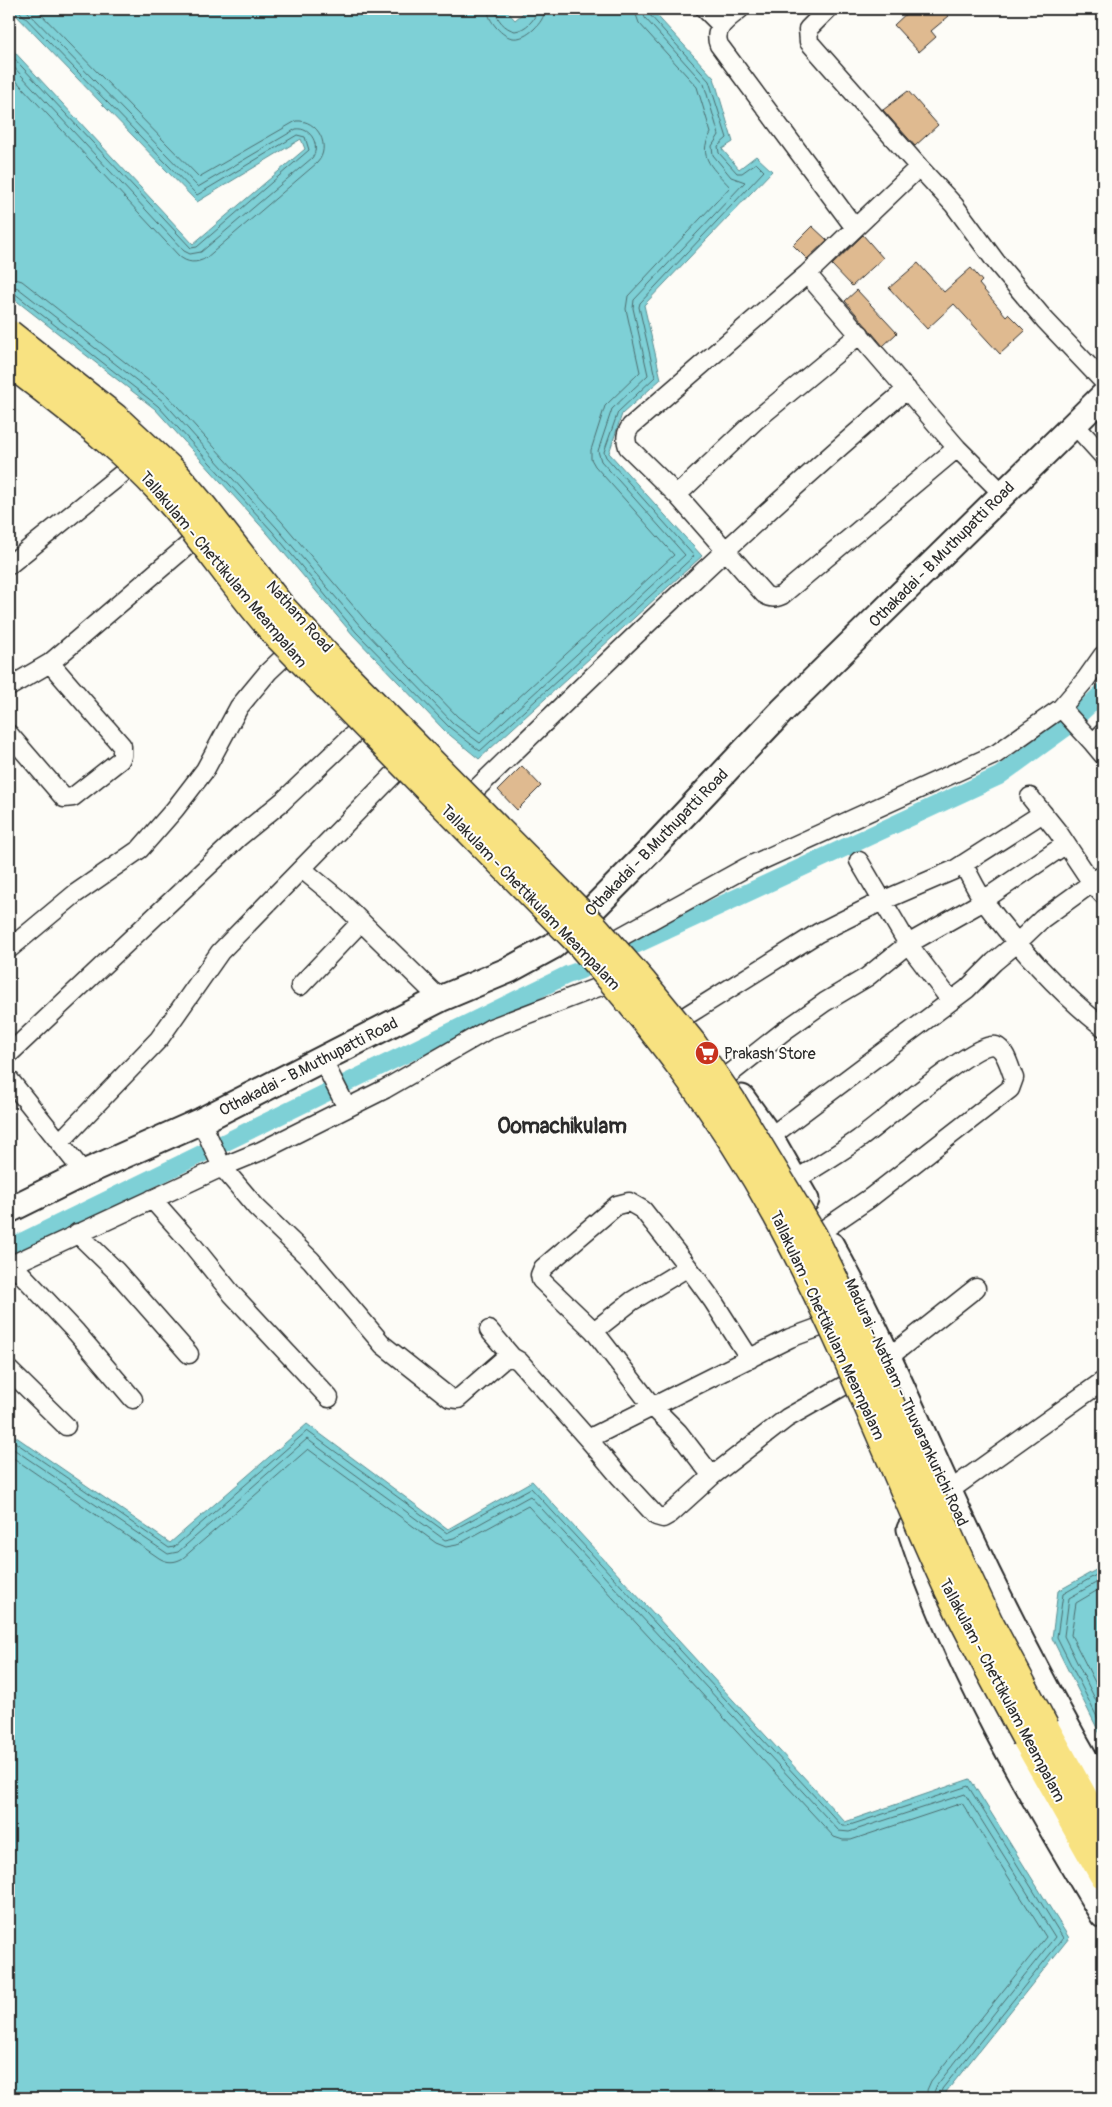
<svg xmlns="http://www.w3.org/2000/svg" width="1112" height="2107" font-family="Pangolin,sans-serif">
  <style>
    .water { fill: #7ed0d6; stroke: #5d8e92 }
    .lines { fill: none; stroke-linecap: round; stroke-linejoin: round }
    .shore { stroke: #4c6d6f; stroke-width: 1 }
    .canal { stroke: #7ed0d6; stroke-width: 18 }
    .building { fill: #dfba90; stroke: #2b2b2b }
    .minor-casing { stroke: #2b2b2b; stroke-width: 21 }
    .secondary-casing { stroke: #2b2b2b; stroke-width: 29 }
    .trunk-casing { stroke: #2b2b2b; stroke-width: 31 }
    .minor { stroke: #fdfcf7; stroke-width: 18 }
    .secondary { stroke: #fdfcf7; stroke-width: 25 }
    .trunk { stroke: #f8e281; stroke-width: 28 }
    .trunk-bridge-casing { stroke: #2b2b2b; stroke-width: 31; stroke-linecap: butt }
    .trunk-bridge { stroke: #f8e281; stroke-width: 28 }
    .labels { text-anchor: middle; stroke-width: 4; stroke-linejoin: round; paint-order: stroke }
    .street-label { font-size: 16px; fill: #2b2b2b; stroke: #fdfcf7 }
    .poi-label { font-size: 16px; fill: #2b2b2b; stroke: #fdfcf7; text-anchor: start }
    .district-label { font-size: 21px; font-weight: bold; fill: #2b2b2b; stroke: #fdfcf7 }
  </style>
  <rect width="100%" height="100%" fill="#fdfcf7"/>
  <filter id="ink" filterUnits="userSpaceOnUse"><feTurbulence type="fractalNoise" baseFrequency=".02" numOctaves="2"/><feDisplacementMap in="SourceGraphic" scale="10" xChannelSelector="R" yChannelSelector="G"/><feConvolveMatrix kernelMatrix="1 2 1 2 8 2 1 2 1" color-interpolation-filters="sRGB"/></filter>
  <g filter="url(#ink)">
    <path class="water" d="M12,9h493l10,11 13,-11h123l63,69 19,64 -11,7 17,20 17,-13 16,15 -128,134 17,74 -39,35 -13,39 93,103 -223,203 -34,-28 -92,-96 -85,-101 -113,-125 -146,-114v-249l184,198 112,-95 -4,-10 -104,63 -184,-190z
      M307,1424l141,105 84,-48 313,341 125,-43 99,159 -123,154 3,6h-940v-666l161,111z
      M1103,1566v174l-51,-102 6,-47z"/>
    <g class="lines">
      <path class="shore" d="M488,9c0,7 3,12 8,18 12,14 24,15 38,2 6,-6 10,-11 11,-20
        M495,9c1,10 10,20 20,22 10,-1 22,-12 22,-22
        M9,53l182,195 6,-1 112,-97 -4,-13 -8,-2 -100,60 -180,-186
        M9,62l175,189 6,3 11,-2 111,-94c9,-12 -1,-31 -16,-29l-98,58 -173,-178
        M9,73l170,183c8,7 17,8 27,2l111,-95c15,-16 1,-44 -21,-42l-97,56 -163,-168
        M9,277l13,4 146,115 114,126 85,100 91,95 22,16 194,-178 -79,-89 -4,-7v-9l14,-44 35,-34 -14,-63 2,-13 102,-109c-16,-18 -34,-30 -19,-54l-14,-46 -58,-64 -5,-14
        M9,285l9,3 145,113 113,126 85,100 92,96 27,20 205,-188 -84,-94 -3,-10 14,-42 36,-34 -15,-67 1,-8 111,-118 -14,-5 -18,-22 -1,-9 7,-11 -15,-51 -59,-66 -3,-9
        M9,291l5,2 144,113 114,125 84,101 93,95 31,24 214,-195 -88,-99 -2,-5 14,-40 37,-35 -16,-70 1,-4 124,-132 -8,-8 -14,10h-5l-18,-20 -1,-7 9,-8 -18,-57 -60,-67 -1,-5
        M9,1438l160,110 5,-1 133,-116 140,102 84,-45 311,338h5l121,-40 95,152 -121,151 -1,5 2,4
        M9,1446l159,108 10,-2 129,-113 138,101 9,-2 76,-42 309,335 10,1 116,-38 90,143 -118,148 -3,7 2,6
        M9,1455l150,103c8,5 16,5 24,0l125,-109 128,94 10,4 11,-2 71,-39 306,331 9,3h8l111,-37 84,134 -115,144 -4,9 1,8
        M1103,1571l-40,23 -6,43 46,92
        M1103,1579l-34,19 -5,38 39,79
        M1103,1587l-27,16 -5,32 32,63"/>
      <path class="canal" d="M637,944l362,-168 65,-47 39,-37
        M9,1248l558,-273 14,-5"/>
    </g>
    <path class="building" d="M911,9h32l6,7 -18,15 5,6 -17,15 -25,-27z
      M908,91l30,34 -23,21 -32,-36z
      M812,226l15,14 -20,19 -14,-14z
      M863,235l20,23 -31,28 -20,-21z
      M918,263l26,29 27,-24 11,13 -3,3 27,32 2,-2 17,17 -25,23 -46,-50 -27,25 -38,-41z
      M857,290l40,43 -14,13 -38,-45z
      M522,766l19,20 -24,24 -19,-20z"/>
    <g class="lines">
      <g class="minor-casing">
        <path id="minor" d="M705,9l16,16
          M740,9c-12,10 -28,19 -21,36l136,183
          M828,9l-20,20 1,13 110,125
          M807,274l150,174 45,45
          M1074,424l29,32
          M957,448l-175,147c-7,3 -11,4 -18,-1l-87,-99 -49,-48c-3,-9 -2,-14 3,-21l176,-152 112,-107 35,38 42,57 49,58 58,61
          M677,495l79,-75 104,-86
          M9,565l120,-97
          M9,687l41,-24 144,-123
          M1061,708l32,35 10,-10
          M9,734l55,64 9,-1 47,-37 2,-4v-10l-72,-83
          M1093,743l10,12
          M472,793c142,-138 284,-276 435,-404
          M1030,797l28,35 34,51 11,12
          M859,861l49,83 43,57
          M963,864c7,12 13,26 21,37 32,44 77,93 119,126
          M302,869l34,28 104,102
          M615,940l132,-73 249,-113 65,-46 25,-29 17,-24
          M9,949l66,-55 65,-45 35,-40 30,-39 34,-63 29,-35 19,-18
          M300,986l61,-64
          M681,1019l137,-86 64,-32 72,-31 89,-57
          M9,1054l230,-217 44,-36 77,-73
          M322,1059l25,49
          M726,1077l58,-46 41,-29 42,-25 41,-33 67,-38 91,-62
          M9,1079l75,94
          M201,1121l21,46 34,40 55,53 72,85 67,53 8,1 46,-40 8,-2 7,4 69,78 202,-101 38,-14
          M770,1137l181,-136 16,-12 27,-27 24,-20 24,-23 61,-44
          M60,1142l99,-103 61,-87 180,-184
          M795,1180c21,-13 43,-26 64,-41 21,-14 118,-100 137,-93 10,4 14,23 18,32l-4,11 -140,109 -47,32
          M152,1199l38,43 42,52 97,104
          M77,1233l39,38 73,83
          M12,1264l64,68 57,67
          M9,1266l213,-99 39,-16 124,-62 106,-61 118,-45
          M489,1330l23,27
          M594,1331l-53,-51 -1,-5 3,-7 74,-63 12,-3 14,8 45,57
          M889,1357l87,-69
          M9,1370l57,56
          M588,1439l32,38 36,39 7,2 7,-4 42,-38 75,-58 67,-38
          M712,1476l-34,-44 -26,-26 -58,-75 38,-30 56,-34 25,34 37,58
          M949,1491l154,-110"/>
      </g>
      <g class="secondary-casing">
        <path id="secondary" d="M742,1098l28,39 36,63
          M9,1210l75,-37 117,-52 239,-122 69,-29 44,-24 26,-23 71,-72 132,-140 321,-315
          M831,1245c48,86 85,175 126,264 44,96 93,190 146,282
          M910,1529c45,137 119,263 193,386"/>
      </g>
      <g class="trunk-casing">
        <path id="trunk" d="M1045,1728l58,105
          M1026,1738l77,136"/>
      </g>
      <use href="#minor" class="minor"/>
      <use href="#secondary" class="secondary"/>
      <use href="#trunk" class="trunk"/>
      <g class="trunk-bridge-casing">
        <path id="trunk-bridge" d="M9,334l106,84 59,55 29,34 78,100 53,57 259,262 50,57 48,59 40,58 82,136 32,66 113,255 31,66 56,105
          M9,362c52,41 108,81 153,130 42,46 75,99 117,145l296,301c77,86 147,176 202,277 65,119 113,247 170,371 24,51 52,102 79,152"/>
      </g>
      <use href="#trunk-bridge" class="trunk-bridge"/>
    </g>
  </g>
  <defs>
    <g id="supermarket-disc" transform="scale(1.25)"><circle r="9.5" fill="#c8321e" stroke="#fdfcf7"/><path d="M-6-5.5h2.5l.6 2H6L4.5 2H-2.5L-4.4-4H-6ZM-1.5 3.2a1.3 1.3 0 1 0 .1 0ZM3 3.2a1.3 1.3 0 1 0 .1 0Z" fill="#fff"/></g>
  </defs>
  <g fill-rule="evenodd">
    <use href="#supermarket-disc" x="707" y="1053"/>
  </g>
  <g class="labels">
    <g class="street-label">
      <text transform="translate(941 554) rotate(-45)" y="6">Othakadai - B.Muthupatti Road</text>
      <text transform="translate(224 569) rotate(50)" y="6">Tallakulam - Chettikulam Meampalam</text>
      <text transform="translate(300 616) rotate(48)" y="6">Natham Road</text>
      <text transform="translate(656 842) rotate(-46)" y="6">Othakadai - B.Muthupatti Road</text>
      <text transform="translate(531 897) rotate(46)" y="6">Tallakulam - Chettikulam Meampalam</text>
      <text transform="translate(308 1066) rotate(-27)" y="6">Othakadai - B.Muthupatti Road</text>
      <text transform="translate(828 1325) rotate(65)" y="6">Tallakulam - Chettikulam Meampalam</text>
      <text transform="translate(907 1402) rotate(65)" y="6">Madurai - Natham - Thuvarankurichi Road</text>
      <text transform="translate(1003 1690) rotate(62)" y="6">Tallakulam - Chettikulam Meampalam</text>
    </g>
    <g class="poi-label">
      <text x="724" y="1059">Prakash Store</text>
    </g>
    <g class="district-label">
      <text x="562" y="1133">Oomachikulam</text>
    </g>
  </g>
  <rect width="1112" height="2107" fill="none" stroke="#fdfcf7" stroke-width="30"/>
  <rect x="15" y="15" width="1082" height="2077" fill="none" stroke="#2b2b2b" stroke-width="2" filter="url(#ink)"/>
</svg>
